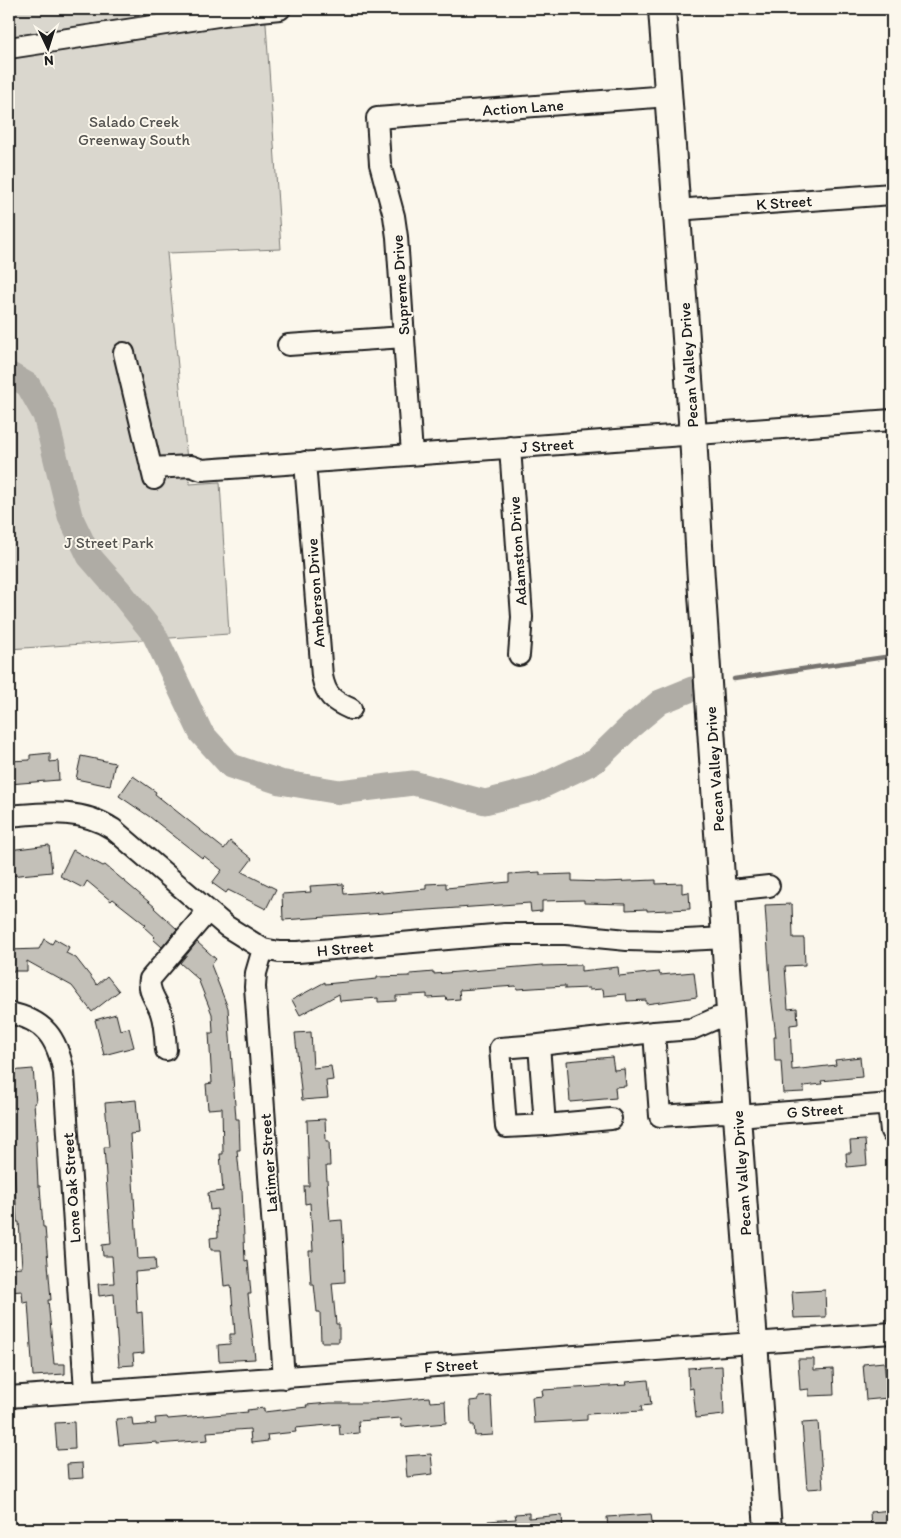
<svg xmlns="http://www.w3.org/2000/svg" width="901" height="1538" font-family="Itim,sans-serif">
  <style>
    .green { fill: #dad7ce; stroke: #7b7a75 }
    .lines { fill: none; stroke-linecap: round; stroke-linejoin: round }
    .stream { stroke: #74726e; stroke-width: 4.5 }
    .river { stroke: #afaca5; stroke-width: 25 }
    .building { fill: #c3c0b8; stroke: #1c1c1c }
    .minor-casing { stroke: #1c1c1c; stroke-width: 24 }
    .major-casing { stroke: #1c1c1c; stroke-width: 30 }
    .minor { stroke: #fbf7ec; stroke-width: 20 }
    .major { stroke: #fbf7ec; stroke-width: 26 }
    .labels { text-anchor: middle; stroke-width: 4; stroke-linejoin: round; paint-order: stroke }
    .street-label { font-size: 16px; fill: #1c1c1c; stroke: #fbf7ec }
    .park-label { font-size: 16px; fill: #555451; stroke: #fbf7ec }
  </style>
  <rect width="100%" height="100%" fill="#fbf7ec"/>
  <filter id="ink" filterUnits="userSpaceOnUse"><feTurbulence type="fractalNoise" baseFrequency=".02" numOctaves="2"/><feDisplacementMap in="SourceGraphic" scale="10" xChannelSelector="R" yChannelSelector="G"/><feConvolveMatrix kernelMatrix="1 2 1 2 8 2 1 2 1" color-interpolation-filters="sRGB"/></filter>
  <g filter="url(#ink)">
    <path class="green" d="M9,9h256l16,240 -114,4 20,207 3,24 30,-2 9,152 -220,15z"/>
    <g class="lines">
      <path class="stream" d="M734,679l158,-23"/>
      <path class="river" d="M9,374l19,11 17,30 25,101 19,40 33,38 32,40 47,99 30,33 49,16 60,10 73,-9 72,19 51,-13 59,-28 35,-34 30,-25 32,-13"/>
    </g>
    <path class="building" d="M50,753v9l8,-1 1,19 -50,4v-23l21,-1v-5z
      M81,756l34,7 -5,23 -34,-7z
      M133,776l23,16 -1,2 69,55 6,-8 22,18 -10,13 34,17 -10,20 -38,-19 -2,3 -14,-10 10,-13 -18,-14 -2,2 -52,-41 -31,-21z
      M49,845l3,27 -43,4v-26z
      M73,850l30,16 2,-1 50,42 -1,1 23,21 -15,18 -9,-8 2,-2 -11,-10 2,-2 -33,-26 -2,2 -24,-20 -4,7 -23,-12z
      M540,872v3l32,-1v7l32,1 52,-2v4l26,-1v10l7,-1 1,17 -43,2v-2l-21,1v-6l-42,-1v-3l-42,1v10l-11,1 -1,-9 -247,17 -1,-26 29,-2 -1,-6 33,-2 1,10 38,-3v2l44,-4v-5l20,-1v5l63,-6v-8z
      M792,904l1,34h11l1,27 -20,1 3,43 9,-1 1,16 -8,1 2,45 44,-5 -1,-5 25,-3 2,20 -41,4 1,3 -18,2v6l-21,1 -2,-32h-6l-1,-24h2l-5,-42 -6,-90z
      M44,939l8,5 3,-5 14,8 -3,6 10,5 21,27 10,-9 12,15 -27,21 -20,-26 -45,-25v10h-18v-21l30,-1z
      M197,942l19,17 -5,6 17,43 8,111h3l1,31h-3l4,40h1l3,71 3,-1 3,34h-3l7,65 -36,2 -1,-16 12,-1v-10h5l-4,-49 -7,1 -3,-36h-10l-1,-12 8,-1 -1,-28 -7,1 -2,-17 15,-2 -3,-37h3l-1,-46 -14,1 -2,-25 6,-1 -3,-50h4l-1,-19 -14,-35 -18,-16z
      M543,965v1l38,-1v6l37,-4 1,9 40,-4 1,3 34,-3 3,25 -51,7v-4l-19,1 -1,-7 -22,2 -1,-7 -14,1v-2l-24,1v-3l-48,3 -1,-3 -57,4 1,9 -13,1 -1,-3 -19,1v-4l-31,2v5l-18,1v-4l-38,3 -1,-7 -39,21 -8,-15 33,-18v2l52,-5v-2l33,-1v-2l24,-2v2z
      M116,1014l4,16 9,-2 5,19 -30,8 -9,-35z
      M311,1032l2,36 18,-2 2,14 -7,1 2,17 -26,2 -7,-67z
      M612,1057l2,13 10,-1 2,17 -11,1 1,11 -46,4 -3,-41z
      M33,1069l3,33 -2,1 3,38h-1l2,45h2l3,41h2l6,73h-3l6,64h11v10l-32,2 -5,-74 -5,1 -1,-12 -13,1v-24l13,-1 -3,-45h-2l-1,-16 -3,-63h-4v-72z
      M136,1100l3,33 -9,1 8,125 17,-1 1,12 -21,2 2,41 5,-1 2,41 -11,1 1,11 -15,1 -5,-72 -15,2 -1,-12 16,-1 -2,-27h-9l-1,-11 9,-1 -7,-97h5l-4,-44z
      M325,1119l1,22h3l1,25h-4l4,55 12,-1 2,29 1,33 -13,1 4,41h3v18h-18l-1,-30h-3l-3,-28h-3l-2,-33h4l-3,-48 -5,1 -1,-18h5l-2,-66z
      M865,1140l2,25 -20,2 -1,-14h5l-1,-12z
      M825,1290l1,27 -32,1 -2,-26z
      M798,1359h16v11l19,-1 1,26 -25,1v-7l-9,1z
      M884,1362l4,36 -22,2 -3,-36z
      M722,1366l2,49 -28,3 -3,-30 -4,1 -1,-21z
      M648,1380l3,25 -10,1 1,5 -55,3v6l-53,3 -2,-26 11,-1 -1,-6 85,-5 -1,-3z
      M491,1396l2,39 -18,1 -1,-11h-3l-1,-24 9,-1v-3z
      M429,1397l1,5 15,-1 1,22 -44,4 -1,-9 -43,3 1,12 -19,2 -1,-11 -44,4 1,4 -29,3 1,6 -17,2 -1,-14 -43,3 1,8 -51,4v-2l-38,3 -3,-26 16,-1 1,8 23,-2 -1,-6 12,-1 1,2 80,-7 -1,-2 17,-2v4l43,-5 -1,-2 24,-2h37z
      M74,1422l1,27 -18,1 -2,-27z
      M818,1422l5,66 -16,1 -5,-66z
      M431,1454l2,20 -26,3 -2,-21z
      M82,1463l1,15 -15,1 -1,-15z
      M892,1510v16l-21,2 -1,-16z
      M529,1513v5l33,-3 1,14h-75v-8l28,-2 -1,-5z
      M651,1514l2,15h-45l-1,-12z"/>
    <g class="lines">
      <g class="minor-casing">
        <path id="minor" d="M9,48l222,-34 49,-5
          M676,210l216,-16
          M288,345l116,-8
          M124,353l30,126
          M510,447l12,170 -3,38
          M412,454l-15,-217 -3,-21 -14,-52 -3,-46 292,-22
          M305,462l17,214c4,20 11,25 29,33
          M151,468l40,-2 11,4 690,-50
          M9,816c36,-3 72,-8 104,13l113,97 37,23 16,3h19l207,-18h61l61,6 39,1 60,-3
          M722,891l47,-5
          M263,949l-7,24 -1,14 29,391
          M9,1013c36,7 48,25 55,60l21,318
          M731,1017l-14,1 -25,11 -38,3 6,84 62,-4 8,1 7,3 155,-12
          M539,1045l-39,3 6,79 39,-2
          M166,1050c-1,-12 -1,-25 -5,-37 -3,-11 -14,-21 -11,-34l58,-68
          M888,1105l3,26 1,2
          M611,1119l-66,6 -6,-80 115,-13
          M9,1397l883,-64"/>
      </g>
      <g class="major-casing">
        <path id="major" d="M662,9l31,425 7,130 37,552 31,413"/>
      </g>
      <use href="#minor" class="minor"/>
      <use href="#major" class="major"/>
    </g>
  </g>
  <g class="labels">
    <g class="street-label">
      <text transform="translate(523 107) rotate(-4)" y="6">Action Lane</text>
      <text transform="translate(784 202) rotate(-4)" y="6">K Street</text>
      <text transform="translate(400 285) rotate(-94)" y="6">Supreme Drive</text>
      <text transform="translate(688 365) rotate(-94)" y="6">Pecan Valley Drive</text>
      <text transform="translate(547 445) rotate(-4)" y="6">J Street</text>
      <text transform="translate(517 551) rotate(-94)" y="6">Adamston Drive</text>
      <text transform="translate(315 593) rotate(-94)" y="6">Amberson Drive</text>
      <text transform="translate(714 769) rotate(-94)" y="6">Pecan Valley Drive</text>
      <text transform="translate(345 948) rotate(-5)" y="6">H Street</text>
      <text transform="translate(815 1110) rotate(-4)" y="6">G Street</text>
      <text transform="translate(268 1163) rotate(-94)" y="6">Latimer Street</text>
      <text transform="translate(741 1173) rotate(-94)" y="6">Pecan Valley Drive</text>
      <text transform="translate(71 1188) rotate(-94)" y="6">Lone Oak Street</text>
      <text transform="translate(451 1365) rotate(-4)" y="6">F Street</text>
    </g>
    <g class="park-label">
      <text x="134" y="127">Salado Creek<tspan x="134" dy="18">Greenway South</tspan></text>
      <text x="109" y="548">J Street Park</text>
    </g>
  </g>
  <rect width="901" height="1538" fill="none" stroke="#fbf7ec" stroke-width="30"/>
  <rect x="15" y="15" width="871" height="1508" fill="none" stroke="#1c1c1c" stroke-width="2" filter="url(#ink)"/>
  <g transform="translate(48 48) rotate(176)" stroke="#fbf7ec" stroke-width="4" paint-order="stroke">
  <path d="M0-4L9 19L0 12L-9 19Z" fill="#1c1c1c"/>
  <text y="-8" font-size="14" font-weight="bold" text-anchor="middle" fill="#1c1c1c">N</text>
  </g>
</svg>
